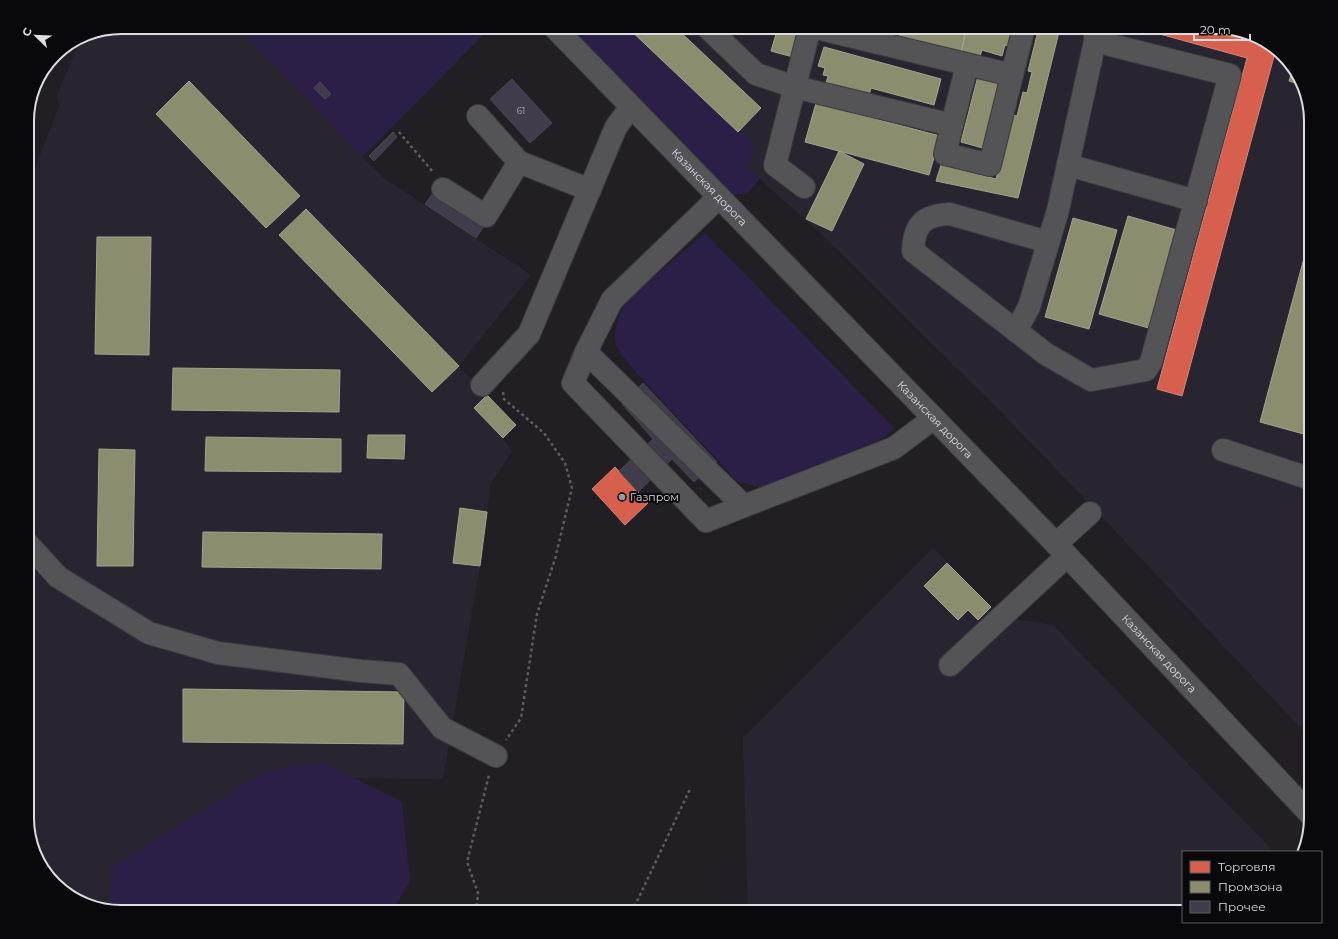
<svg xmlns="http://www.w3.org/2000/svg" width="1338" height="939" font-family="Montserrat,sans-serif">
  <style>
    .built { fill: #282531 }
    .green { fill: #2b1f48 }
    .shops { fill: #d6604d; stroke: #d88579 }
    .industry { fill: #8c8c6e; stroke: #a4a490 }
    .building { fill: #413c4c; stroke: #474649 }
    .lines { fill: none; stroke-linecap: round; stroke-linejoin: round }
    .minor-casing { stroke: #3c3b3f; stroke-width: 24 }
    .path { stroke: #5d5c60; stroke-width: 2.5; stroke-dasharray: 3 3; stroke-linecap: butt }
    .minor { stroke: #545356; stroke-width: 22 }
    .poi-dot { fill: #9b9a9f; stroke: #09090c; stroke-width: 1.5 }
    .labels { text-anchor: middle; stroke-width: 4; stroke-linejoin: round; paint-order: stroke }
    .number-label { font-size: 9px; fill: #b6b4bc }
    .street-label { font-size: 11px; fill: #dddce1; stroke: #09090c }
    .poi-label { font-size: 11px; fill: #dddce1; stroke: #09090c; text-anchor: start }
    .rim { fill: none; stroke: #dddce1; stroke-width: 2 }
  </style>
  <rect width="100%" height="100%" fill="#211f24"/>
  <path class="built" d="M121,27h117l143,149 150,99 -72,91 57,59 -13,13 9,13 -21,32 -11,83 -37,213 -88,-1 -7,134h-227l-57,-19 -27,-33 -10,-36v-636l32,-81 -2,-11 24,-59 4,-3z
    M627,27h590l57,19 27,33 10,42v618l-226,-240 -86,-89 -181,-179 -71,-63 -7,-37 -2,1z
    M933,548l68,69 52,8 221,227h-91v60h-435l-5,-174z"/>
  <path class="green" d="M238,27h242l5,6 -123,124z
    M568,27h59l111,105 2,-1 15,14 -8,23 13,11c-11,13 -14,18 -32,14z
    M705,233l189,195 -10,10 -122,50 -25,-7 -107,-115c-3,-5 -8,-10 -11,-15 -10,-15 1,-37 8,-51z
    M322,762l80,40 8,79 -18,31h-271l-12,-4 2,-40 153,-96z"/>
  <path class="shops" d="M1134,27h83l57,19 2,3 -94,347 -25,-7 90,-331z
    M615,467l33,36 -23,22 -33,-36z"/>
  <path class="industry" d="M627,27h48l86,81 -23,24z
    M778,27h23l-8,30 -22,-6z
    M868,27h99l-6,25z
    M967,27h46l-5,19 -3,-1 -3,11 -20,-6 -2,6 -19,-4z
    M1039,27l20,5 -41,166 -82,-17 5,-16 55,14 16,-64 5,1 6,-24 4,1 5,-21 -4,-1z
    M824,47l117,32 -7,26 -63,-17 -3,11 -43,-12 3,-11 -5,-1 2,-7 -7,-2z
    M1293,69l8,10 1,6 -13,-4z
    M978,76l25,7 -17,66 -25,-7z
    M189,81l111,115 -34,32 -110,-114z
    M816,103l124,33 -11,39 -124,-33z
    M839,151l25,13 -32,67 -26,-12z
    M306,209l153,157 -27,26 -153,-157z
    M1128,216l52,15 -28,98 -53,-15z
    M1073,218l44,12 -28,99 -44,-12z
    M1311,232v204l-51,-14z
    M97,237h54l-2,118 -54,-1z
    M173,368l167,2 -1,42 -167,-2z
    M487,395l29,30 -13,13 -29,-30z
    M368,435h37l-1,24 -37,-1z
    M206,437l135,2v33l-136,-1z
    M99,449l36,1 -2,116h-36z
    M460,508l27,4 -7,54 -27,-3z
    M203,532l179,2 -1,35 -179,-2z
    M947,563l44,44 -13,13 -10,-10 -10,10 -34,-34z
    M183,689l221,3 -1,52 -220,-2z"/>
  <path class="building" d="M512,79l40,44 -22,20 -40,-44z
    M320,82l11,12 -6,5 -11,-11z
    M393,132l4,5 -23,24 -5,-5z
    M433,193l51,33 -8,12 -51,-34z
    M643,383l74,79 -23,20 -22,-23 -34,33 -19,-21 34,-32 -31,-35z"/>
  <g class="lines">
    <g class="minor-casing">
      <g id="minor">
        <path id="s1" d="M554,27l502,517 255,271"/>
        <path d="M707,27l49,47 39,13 157,38 -7,29 45,11 22,-90 -200,-48"/>
        <path d="M1012,75l12,-48"/>
        <path d="M478,116l41,46 71,28"/>
        <path d="M952,125l15,-60"/>
        <path d="M1068,165l128,36"/>
        <path d="M804,187l-29,-22 35,-138"/>
        <path d="M443,189l43,27 33,-54"/>
        <path d="M719,197l-107,103 -26,52 158,154 150,-58 40,-30"/>
        <path d="M1048,242l-98,-28c-27,1 -36,11 -37,37l133,103 45,26 55,-10 5,-8 79,-287 -135,-34"/>
        <path d="M1016,331l13,-24 29,-97 37,-169v-14"/>
        <path d="M586,352l-13,31 133,138 38,-15"/>
        <path d="M482,385l47,-51 87,-207 15,-20"/>
        <path d="M1223,450l88,29"/>
        <path d="M27,543l31,34 91,56 69,20 143,18 38,3 43,54 54,28"/>
        <path d="M1056,544l34,-31"/>
        <path d="M950,665l117,-109"/>
      </g>
    </g>
    <path class="path" d="M399,132l34,40
      M503,392l1,7 40,34 21,30 7,25 -17,71 -18,55 -16,104 -15,22
      M476,912l2,-19 -11,-31 22,-87
      M632,912l59,-125"/>
    <use href="#minor" class="minor"/>
  </g>
  <circle class="poi-dot" cx="622" cy="497" r="4"/>
  <g class="labels">
    <g class="number-label">
      <text x="521" y="114">61</text>
    </g>
    <g class="street-label">
      <text dy="4" stroke="none"><textPath href="#s1" startOffset="223">Казанская дорога</textPath></text>
      <text dy="4" stroke="none"><textPath href="#s1" startOffset="547">Казанская дорога</textPath></text>
      <text dy="4" stroke="none"><textPath href="#s1" startOffset="871">Казанская дорога</textPath></text>
    </g>
    <g class="poi-label">
      <text x="630" y="501">Газпром</text>
    </g>
  </g>
  <path d="M0 0H1338V939H0ZM121 34H1217A87 87 0 0 1 1304 121V818A87 87 0 0 1 1217 905H121A87 87 0 0 1 34 818V121A87 87 0 0 1 121 34Z" fill="#09090c" fill-rule="evenodd"/>
  <path class="rim" d="M121 34H1217A87 87 0 0 1 1304 121V818A87 87 0 0 1 1217 905H121A87 87 0 0 1 34 818V121A87 87 0 0 1 121 34Z"/>
  <rect x="1182" y="851" width="140" height="72" fill="#09090c" stroke="#5e5d61"/>
  <rect x="1190" y="861" width="20" height="12" fill="#d6604d" stroke="#5e5d61"/>
  <text x="1218" y="871" font-size="12" fill="#dddce1">Торговля</text>
  <rect x="1190" y="881" width="20" height="12" fill="#8c8c6e" stroke="#5e5d61"/>
  <text x="1218" y="891" font-size="12" fill="#dddce1">Промзона</text>
  <rect x="1190" y="901" width="20" height="12" fill="#413c4c" stroke="#5e5d61"/>
  <text x="1218" y="911" font-size="12" fill="#dddce1">Прочее</text>
  <g transform="translate(36 36) rotate(293)" stroke="#09090c" stroke-width="3" paint-order="stroke">
  <path d="M0-3L7 15L0 10L-7 15Z" fill="#dddce1"/>
  <text y="-6" font-size="11" font-weight="bold" text-anchor="middle" fill="#dddce1">С</text>
  </g>
  <path d="M1194 34v6h56v-6" fill="none" stroke="#dddce1" stroke-width="2"/>
  <text x="1200" y="34" font-size="12" fill="#dddce1" stroke="#09090c" stroke-width="3" paint-order="stroke">20 m</text>
</svg>
